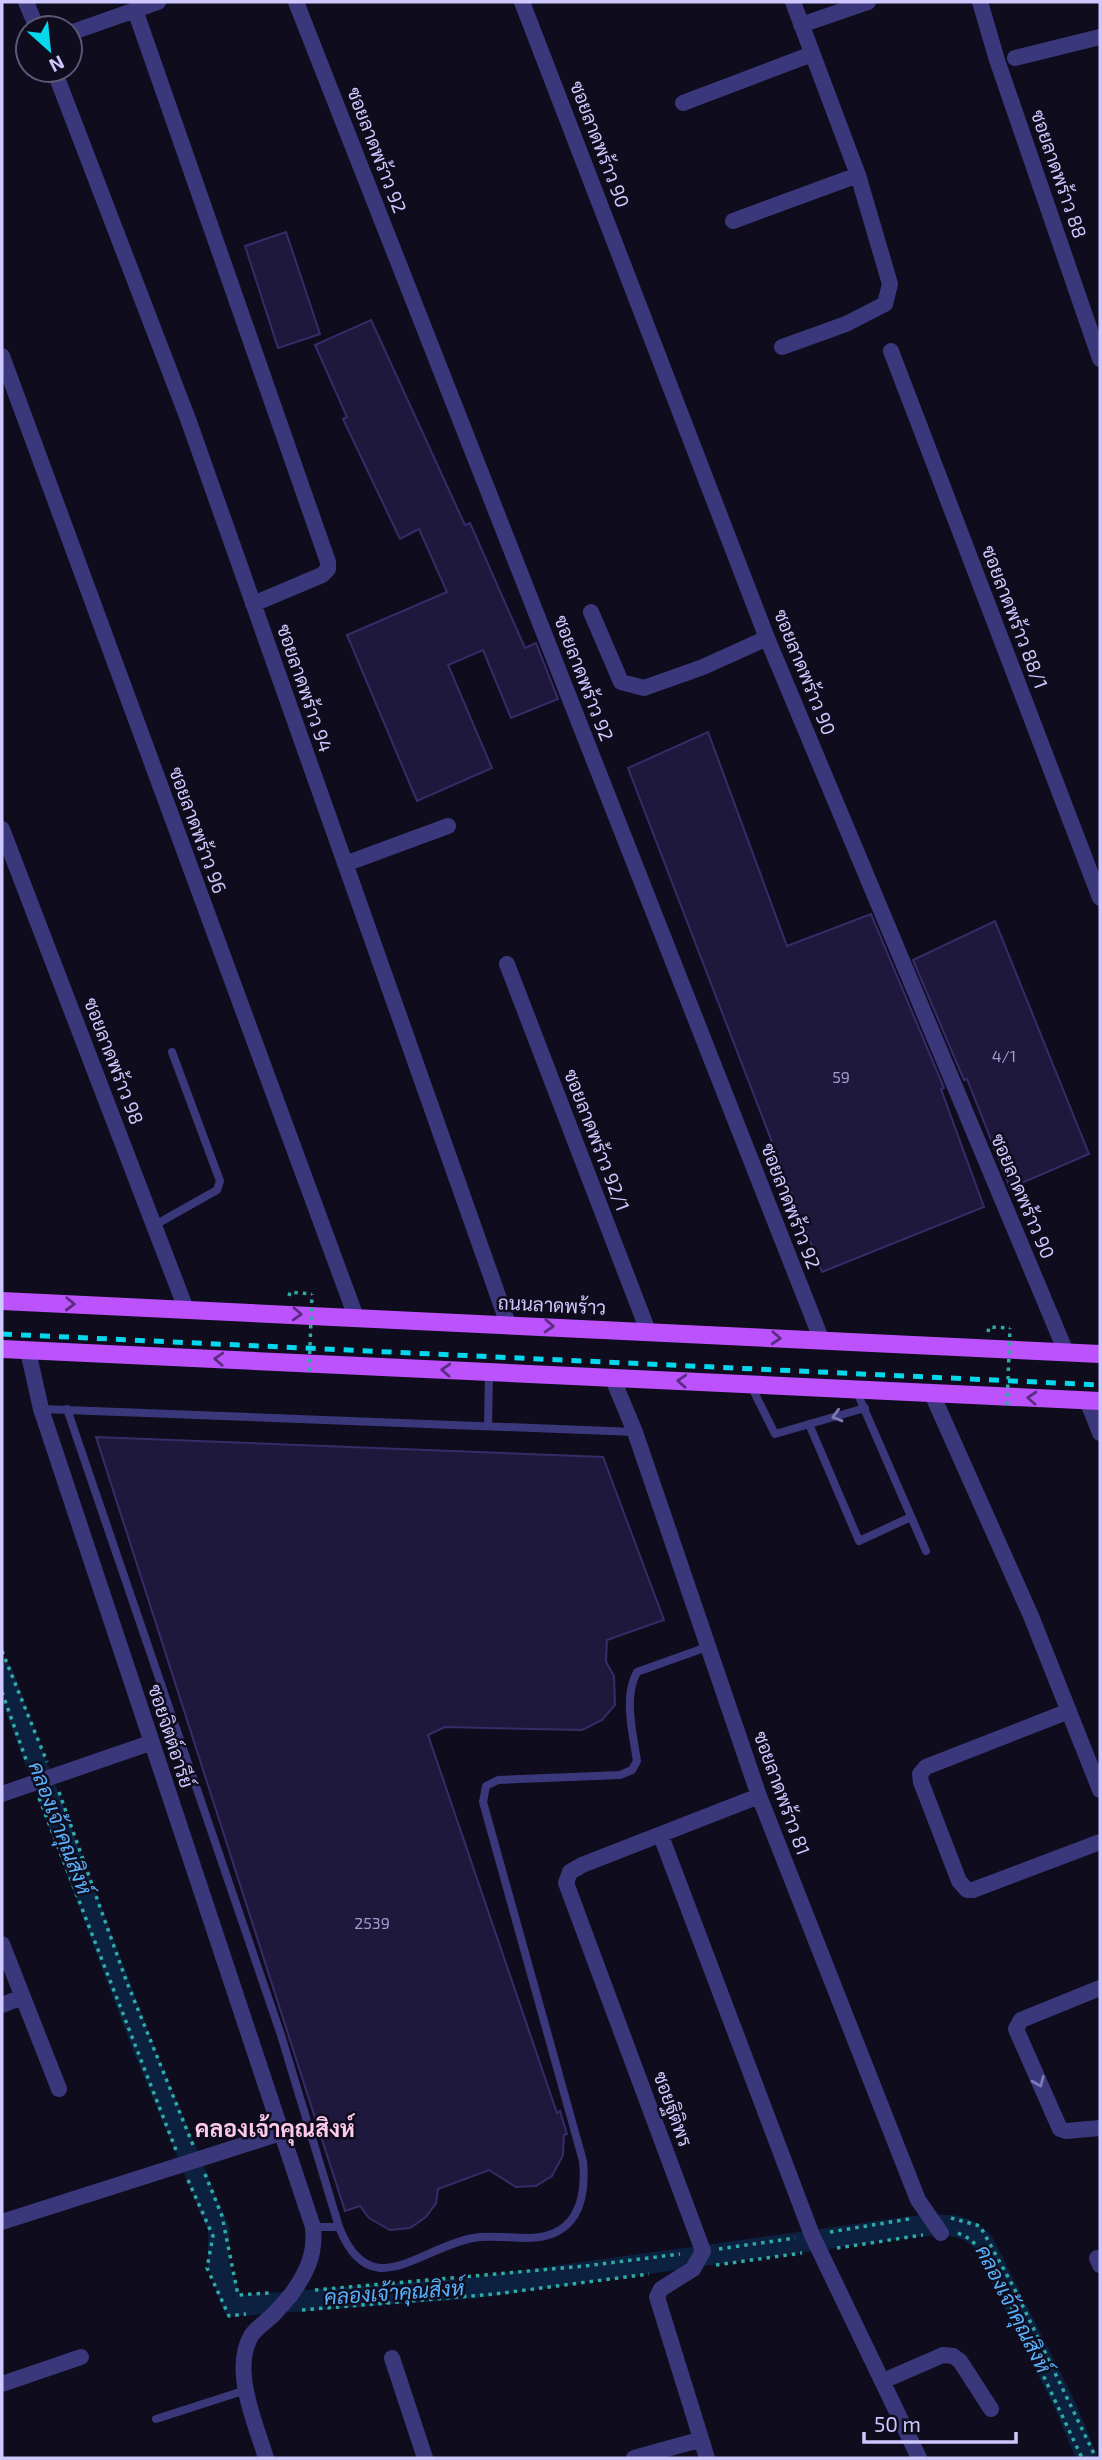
<svg xmlns="http://www.w3.org/2000/svg" width="1102" height="2460" font-family="'Exo 2',Sarabun,sans-serif">
  <style>
    .lines { fill: none; stroke-linecap: round; stroke-linejoin: round }
    .canal { stroke: #0c2140; stroke-width: 21 }
    .building { fill: #1f183d; stroke: #372b68; stroke-width: 2 }
    .path { stroke: #2faba3; stroke-width: 3.5; stroke-dasharray: 3.5 5; stroke-linecap: butt }
    .service { stroke: #3a387b; stroke-width: 8 }
    .minor { stroke: #3a387b; stroke-width: 16 }
    .primary { stroke: #bb52fb; stroke-width: 18 }
    .rail { stroke: #05d7ed; stroke-width: 5; stroke-dasharray: 10 9; stroke-linecap: butt }
    .path-bridge { stroke: #2faba3; stroke-width: 3.5; stroke-dasharray: 3.5 5; stroke-linecap: butt }
    .minor-bridge { stroke: #3a387b; stroke-width: 16 }
    .oneway { stroke: #5c2c81 }
    .oneway2 { stroke: #7d79b6 }
    .labels { text-anchor: middle; stroke-width: 5; stroke-linejoin: round; paint-order: stroke }
    .number-label { font-size: 16px; fill: #a29cce }
    .street-label { font-size: 19px; fill: #cec8fe; stroke: #0f0c1d }
    .water-label { font-size: 21px; font-style: italic; fill: #59b1fb; stroke: #0f0c1d }
    .quarter-label { font-size: 23px; font-weight: bold; fill: #fecaeb; stroke: #0f0c1d }
  </style>
  <rect width="100%" height="100%" fill="#0f0c1d"/>
  <g class="lines">
    <path class="canal" d="M2,1672l139,370 78,188 -1,33 15,43 238,-18 446,-62c26,-1 47,-5 66,16l81,161 23,55"/>
  </g>
  <path class="building" d="M286,232l34,102 -42,14 -33,-102z
    M371,320l94,205 5,-2 55,125 11,-5 22,56 -47,19 -28,-68 -35,15 44,103 -75,33 -70,-166 100,-43 -28,-63 -19,10 -57,-120 4,-2 -32,-72z
    M708,732l79,214 84,-32 73,174 -3,1 43,118 -162,65 -194,-504z
    M995,921l94,233 -79,34 -43,-109 -3,1 -51,-120z
    M96,1437l507,20 61,163 -57,20 -1,22 8,14 1,29 -13,15 -20,10 -137,-3 -17,8 129,378 3,-2 7,23 -3,1 -1,20 -11,21 -16,10 -20,1 -27,-17 -51,19 -2,14 -10,14 -16,11 -20,2 -21,-12 -9,-12 -15,5z"/>
  <g class="lines">
    <path class="path" d="M289,1296l1,-4 22,2
      M988,1332l1,-5 21,1
      M2,1651l45,111
      M2,1692l27,76
      M59,1792l67,188 67,165
      M39,1798l137,352
      M64,1864l18,-6
      M205,2174l17,42 16,79 31,-2
      M188,2180l25,56 -6,32 22,48 17,-2
      M951,2218l29,8 34,62 82,170
      M830,2232l79,-13
      M958,2233l12,6 9,9 27,48 76,162
      M837,2248l86,-13
      M719,2249l76,-11
      M716,2265l86,-12
      M386,2285l1,19
      M315,2290l270,-24 95,-12
      M302,2310l193,-16 154,-20"/>
    <path class="service" d="M155,1225l62,-35 3,-9 -48,-129
      M751,1386l24,48 90,-26
      M856,1390l70,161
      M41,1409l594,23
      M67,1409l214,626 58,192c31,79 80,21 134,11 17,-3 36,0 54,0 48,0 60,-35 56,-77l-100,-359 3,-16 12,-6 122,-5 12,-5 5,-9c-4,-27 -14,-64 0,-89l70,-25
      M809,1424l50,117 52,-24
      M488,1426l1,-53
      M313,2227h26
      M156,2419l90,-29"/>
    <path class="minor" d="M26,2l11,26
      M296,2l526,1339
      M522,2l245,636 299,714
      M980,2l17,58 103,299
      M135,10l193,552v7l-6,6 -69,29
      M801,25l67,-23
      M70,33l88,-31
      M1015,58l85,-21
      M54,70l134,349 320,905
      M683,103l129,-49
      M733,221l125,-46
      M782,347l64,-23 39,-20 5,-20 -32,-109 -65,-173
      M891,351l209,547
      M2,356l354,961
      M591,612l30,70 23,6 59,-21 64,-29
      M2,829l184,480
      M345,864l103,-38
      M507,964l141,367
      M28,1351l13,58 272,818c3,28 -7,47 -23,69
      M612,1377l23,55 124,364 159,404 23,33
      M932,1394l99,222 69,174
      M1087,1400l13,33
      M1069,1711l-143,56 -6,7 1,8 38,99 8,9h6l127,-48
      M2,1794l148,-51
      M661,1836l151,399 107,223
      M2,1944l57,145
      M1100,1988l-79,32 -5,9 44,100 6,2 34,-3
      M2,2005l20,-8
      M2,2222l279,-89
      M1097,2258l3,7
      M392,2358l33,100
      M883,2381l60,-26 10,1 7,5 31,48
      M2,2384l79,-27
      M266,2458c-10,-34 -35,-87 -15,-122 5,-8 16,-15 23,-22
      M634,2458l65,-18
      M707,2458l-50,-161 4,-8 32,-20 10,-18 -137,-368 4,-11 12,-7 177,-69"/>
    <path class="primary" d="M2,1301l1098,53
      M2,1349l1098,52"/>
    <path class="rail" d="M2,1334l1098,51"/>
    <path class="path-bridge" d="M309,1371l3,-77
      M1007,1405l3,-77"/>
    <path class="minor-bridge" d="M274,2314l16,-18"/>
  </g>
  <defs><path id="oneway-chevron" d="M-2-3.5L2.5 0L-2 3.5" fill="none" stroke-width="1.6" stroke-linecap="round" stroke-linejoin="round" transform="scale(1.75)"/></defs>
  <g class="oneway">
    <use href="#oneway-chevron" transform="translate(70 1304) rotate(2)"/>
    <use href="#oneway-chevron" transform="translate(297 1314) rotate(3)"/>
    <use href="#oneway-chevron" transform="translate(549 1326) rotate(3)"/>
    <use href="#oneway-chevron" transform="translate(776 1338) rotate(3)"/>
    <use href="#oneway-chevron" transform="translate(219 1359) rotate(-177)"/>
    <use href="#oneway-chevron" transform="translate(446 1370) rotate(-177)"/>
    <use href="#oneway-chevron" transform="translate(682 1381) rotate(-177)"/>
    <use href="#oneway-chevron" transform="translate(1032 1398) rotate(-177)"/>
  </g>
  <g class="oneway2">
    <use href="#oneway-chevron" transform="translate(837 1416) rotate(164)"/>
    <use href="#oneway-chevron" transform="translate(1039 2082) rotate(67)"/>
  </g>
  <g class="labels">
    <g class="number-label">
      <text x="1004" y="1062">4/1</text>
      <text x="841" y="1083">59</text>
      <text x="372" y="1929">2539</text>
    </g>
    <g class="street-label">
      <text transform="translate(600 144) rotate(69)" y="7">ซอยลาดพร้าว 90</text>
      <text transform="translate(377 150) rotate(69)" y="7">ซอยลาดพร้าว 92</text>
      <text transform="translate(1059 174) rotate(71)" y="7">ซอยลาดพร้าว 88</text>
      <text transform="translate(1015 617) rotate(69)" y="7">ซอยลาดพร้าว 88/1</text>
      <text transform="translate(805 672) rotate(68)" y="7">ซอยลาดพร้าว 90</text>
      <text transform="translate(584 678) rotate(69)" y="7">ซอยลาดพร้าว 92</text>
      <text transform="translate(305 688) rotate(71)" y="7">ซอยลาดพร้าว 94</text>
      <text transform="translate(198 830) rotate(70)" y="7">ซอยลาดพร้าว 96</text>
      <text transform="translate(114 1061) rotate(69)" y="7">ซอยลาดพร้าว 98</text>
      <text transform="translate(597 1140) rotate(69)" y="7">ซอยลาดพร้าว 92/1</text>
      <text transform="translate(1023 1196) rotate(67)" y="7">ซอยลาดพร้าว 90</text>
      <text transform="translate(791 1206) rotate(69)" y="7">ซอยลาดพร้าว 92</text>
      <text transform="translate(552 1305) rotate(3)" y="7">ถนนลาดพร้าว</text>
      <text transform="translate(171 1736) rotate(72)" y="7">ซอยจิตต์อารีย์</text>
      <text transform="translate(782 1793) rotate(70)" y="7">ซอยลาดพร้าว 81</text>
      <text transform="translate(673 2109) rotate(70)" y="7">ซอยฐิติพร</text>
    </g>
    <g class="water-label">
      <text transform="translate(60 1828) rotate(69)" y="7">คลองเจ้าคุณสิงห์</text>
      <text transform="translate(394 2293) rotate(-4)" y="7">คลองเจ้าคุณสิงห์</text>
      <text transform="translate(1013 2309) rotate(63)" y="7">คลองเจ้าคุณสิงห์</text>
    </g>
    <g class="quarter-label">
      <text x="275" y="2137">คลองเจ้าคุณสิงห์</text>
    </g>
  </g>
  <rect width="1102" height="2460" fill="none" stroke="#cec8fe" stroke-width="7"/>
  <g transform="translate(49 49) rotate(153)"><circle r="33" fill="#0f0c1d" stroke="#5b5777" stroke-width="2"/>
  <path d="M0-5L12 26L0 18L-12 26Z" fill="#05d7ed"/>
  <text y="-10" font-size="19" font-weight="bold" text-anchor="middle" fill="#cec8fe">N</text>
  </g>
  <path d="M864 2432v10h152v-10" fill="none" stroke="#cec8fe" stroke-width="3.5"/>
  <text x="874" y="2432" font-size="21" fill="#cec8fe" stroke="#0f0c1d" stroke-width="5" paint-order="stroke">50 m</text>
</svg>
